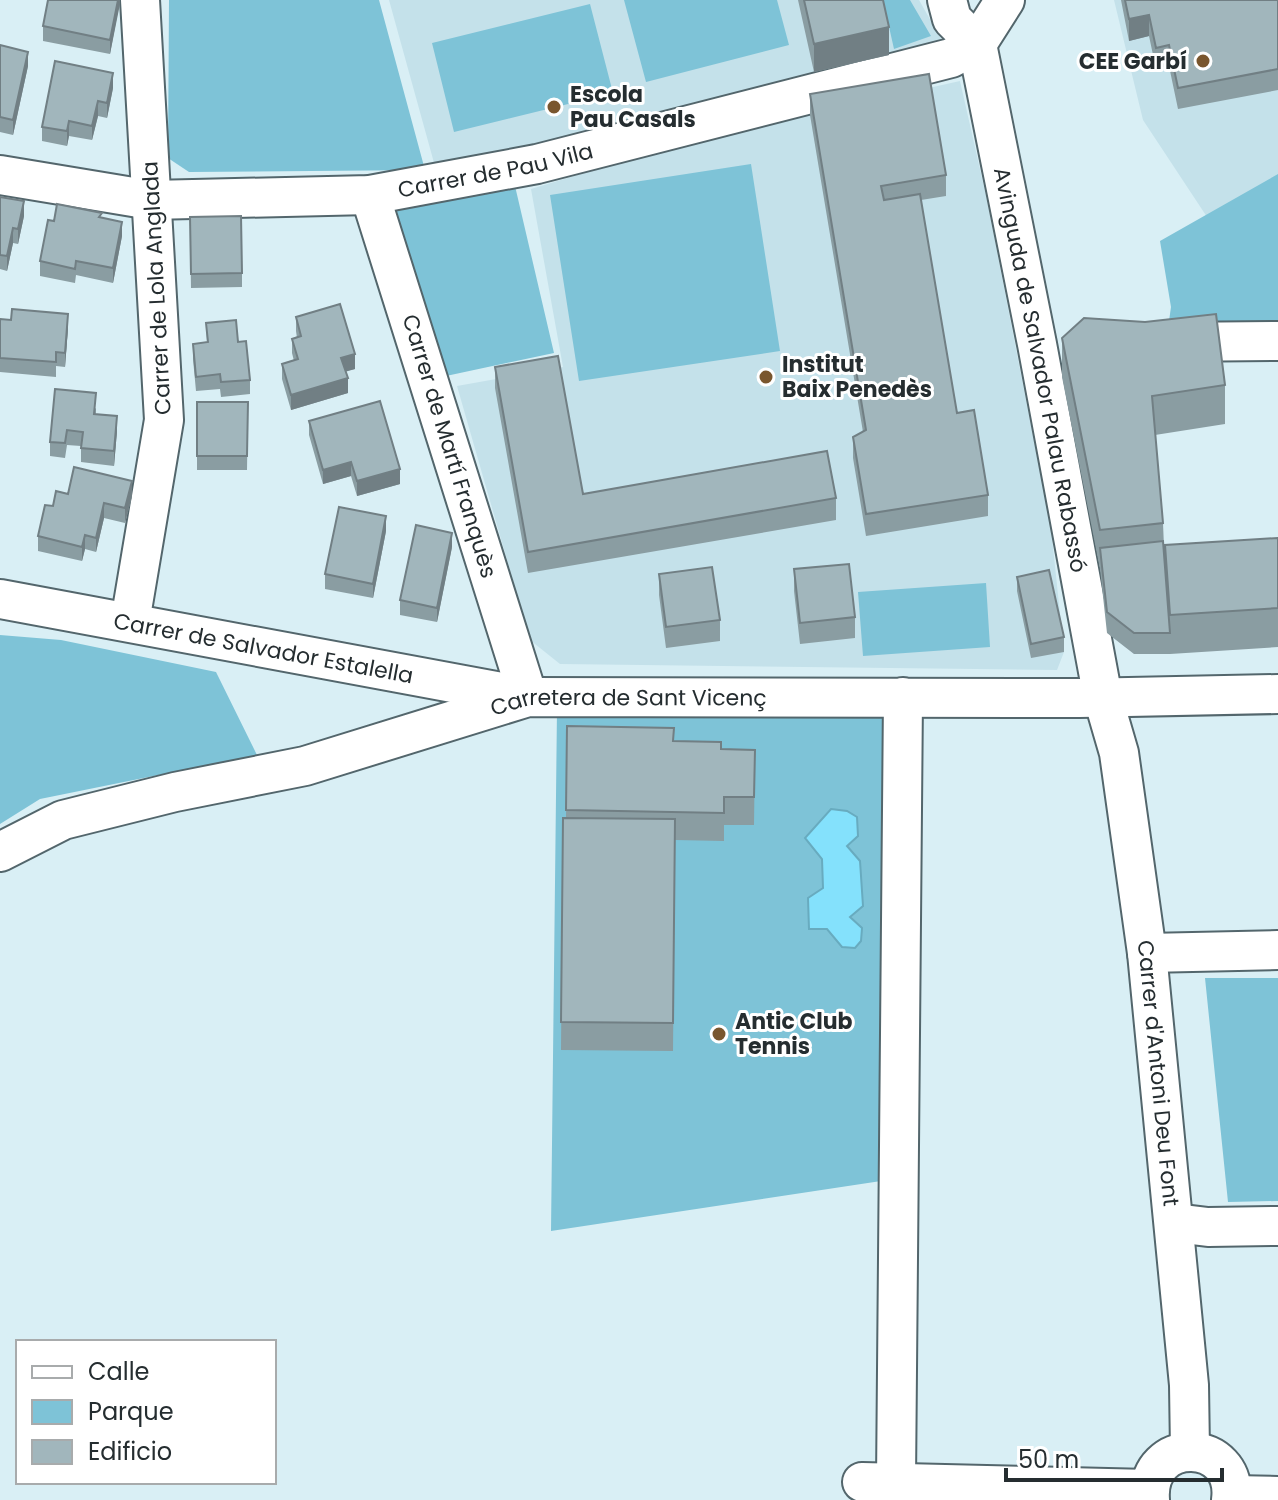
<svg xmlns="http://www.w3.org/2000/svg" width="1278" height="1500" font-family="Poppins,sans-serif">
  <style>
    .built { fill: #c4e1ea }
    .green { fill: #7ec3d7 }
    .water { fill: #84e1fc; stroke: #68abbf; stroke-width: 2 }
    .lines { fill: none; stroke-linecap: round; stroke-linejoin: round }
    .minor-casing { stroke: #53666c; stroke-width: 42 }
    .minor { stroke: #fff; stroke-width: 38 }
    .wall { fill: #8a9da2 }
    .shaded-wall { fill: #717f84 }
    .building { fill: #a1b6bc; stroke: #717f84; stroke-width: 2 }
    .poi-dot { fill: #79562e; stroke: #fff; stroke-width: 3 }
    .labels { text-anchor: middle; stroke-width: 6; stroke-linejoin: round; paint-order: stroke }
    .poi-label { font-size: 22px; font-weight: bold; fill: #252d30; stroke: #fff; text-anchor: start }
    .street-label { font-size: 22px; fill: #252d30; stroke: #fff }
  </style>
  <rect width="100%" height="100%" fill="#d9eff5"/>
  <path class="built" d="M389,0h530l25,44 -508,126z
    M1114,0h164v177l-69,43 -66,-100z
    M960,81l27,119 64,328 13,124 -7,18 -497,-6 -30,-24 -73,-254 106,-19 -32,-178 156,-47z"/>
  <path class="green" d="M169,0h210l46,170 -236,2 -21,-14z
    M624,0h153l12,45 -143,37z
    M883,0h27l21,36 -37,13z
    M590,4l23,89 -159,39 -22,-89z
    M751,164l29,187 -201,30 -29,-186z
    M1278,174v166l-112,2 5,-35 -11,-66z
    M515,186l39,167 -108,23 -55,-174z
    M986,583l4,64 -127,9 -5,-64z
    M0,635l61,5 155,32 41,83 -217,44 -40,25z
    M557,709l331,9 -7,463 -330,50z
    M1205,978h73v223l-50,1z"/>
  <path class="water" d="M831,809l16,2 10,6 1,19 -11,10 13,15 3,45 -13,11 12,11 -1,13 -6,7 -13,-1 -15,-18h-18l-1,-31 15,-10 -1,-29 -17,-21z"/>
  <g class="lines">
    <g class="minor-casing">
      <g id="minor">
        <path d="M947,0l5,19 25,25"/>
        <path id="s1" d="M977,44l60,300 66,354 16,55 28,200 42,432 1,66"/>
        <path id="s2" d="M0,175l151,25 219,-5 167,-31 414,-106 26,-14 28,-44"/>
        <path d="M1168,342l110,-1"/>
        <path id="s3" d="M0,599l528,98 -158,-502"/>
        <path d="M130,622l34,-202 -24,-420"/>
        <path id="s4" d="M0,852l63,-32 112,-28 130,-26 223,-69 552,1 198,-4"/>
        <path d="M1147,953l131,-3"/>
        <path d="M1175,1223l33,4 70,-1"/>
        <path d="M862,1482l287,7"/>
        <path d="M896,1482l7,-785"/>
        <path d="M1232,1495l46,1"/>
        <path d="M1150,1500c-5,-66 89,-62 81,0"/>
      </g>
    </g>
    <use href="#minor" class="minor"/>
  </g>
  <path class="wall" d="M120,0l-10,54 -67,-13v-15z
    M798,0h85l6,55 -75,17z
    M1121,0h157v90l-100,19 -9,-43 -13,3 -7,-33 -20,5z
    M0,45l28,21 -15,69 -13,-3z
    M113,88l-6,30 -9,-2 -6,24 -23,-4 -2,10 -25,-5v-14z
    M810,94l136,81v21l-25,4 36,213 31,82v21l-122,20 -13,-78v-21l10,-5 -53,-317z
    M0,197l24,19 -6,28 -5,-1 -6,28 -7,-2z
    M102,217l20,19 -9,47 -37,-8 -1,8 -35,-7v-15l14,-40z
    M190,217l52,56v14l-51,1z
    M296,317l59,52 -9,2 2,22 -57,17 -9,-31v-15l12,-3 -2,-8v-14l5,-1 -1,-7z
    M0,319l68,9 -3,39 -9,-1v11l-56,-5z
    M206,323l32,19 12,38v14l-29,3 -1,-8 -24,2 -3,-32v-15l14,-1z
    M1062,338l163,47v39l-70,11 8,88 2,48v-26l113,-7v109l-108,7h-36l-27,-21 -7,-64 -38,-192z
    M495,367l88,127 253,4v22l-308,53 -33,-185z
    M197,402h51l-1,68h-50z
    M96,408v6l21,17 -3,35 -33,-4v-16l-14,-1 -2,13 -15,-2v-14z
    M309,421l91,63 -43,12 -6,-20 -28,8 -14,-49z
    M68,494l64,2 -7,27 -21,-5 -8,34 -11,-3 -3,12 -44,-10v-15l15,-30z
    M386,531l-13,67 -48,-9v-15z
    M452,547l-15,75 -37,-7v-15z
    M794,569l61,48v21l-55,6 -6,-53z
    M659,574l61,46v21l-54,7 -7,-53z
    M1017,577l47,60v15l-33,6 -14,-67z
    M567,726l154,23 34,1 -1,75h-30v16l-49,-1 -2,211 -112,-1 2,-232h3z"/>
  <path class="shaded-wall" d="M118,0h2v4l-10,50v-14z
    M1149,15v21l-20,5v-22z
    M889,27v28l-75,17v-28z
    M28,52v14l-15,69v-15z
    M113,73v15l-6,30v-15z
    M98,101v15l-6,24v-14z
    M69,121v15l-2,10v-15z
    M24,201v15l-6,28v-15z
    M122,222v14l-9,47v-15z
    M13,228v15l-6,28v-15z
    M68,314v14l-3,39v-14z
    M355,354v15l-14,4v-15z
    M348,378v15l-57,17v-15z
    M117,416v15l-3,35v-15z
    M351,462v14l-28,8v-14z
    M400,469v15l-43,12v-15z
    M132,481v15l-7,27v-15z
    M104,503v15l-8,34v-14z
    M386,516v15l-13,67v-14z
    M452,533v14l-15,75v-14z
    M85,535v14l-3,12v-14z"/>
  <path class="building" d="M48,0h70l-8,40 -67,-14z
    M804,0h79l6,27 -75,17z
    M1125,0h153v69l-100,19 -9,-43 -13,3 -7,-33 -20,4z
    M0,45l28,7 -15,68 -13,-3z
    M55,61l58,12 -6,30 -9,-2 -6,25 -23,-5 -2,10 -25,-4z
    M929,74l17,101 -65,11 3,14 36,-6 37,219 17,-3 14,85 -122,19 -13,-77 13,-7 -56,-336z
    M0,197l24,4 -6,28 -5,-1 -6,28 -7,-1z
    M57,204l45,9 -3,4 23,5 -9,46 -37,-7 -1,8 -35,-8 8,-41 6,1z
    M241,216l1,57 -51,1 -1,-57z
    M340,304l15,50 -14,4 7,20 -57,17 -9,-31 16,-5 -6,-20 9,-3 -5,-19z
    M12,309l56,5 -3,39 -9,-1v10l-56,-4v-39l11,1z
    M1216,314l9,71 -73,11 11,127 -63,7 -38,-192 22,-20 61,4z
    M236,320l2,22 8,-1 4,39 -29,2 -1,-8 -24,3 -3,-33 15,-2 -2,-19z
    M558,356l25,138 244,-43 9,47 -308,54 -33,-185z
    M55,389l41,4 -2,21 23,2 -3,35 -33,-3 2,-16 -16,-2 -2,13 -15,-1z
    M380,401l20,68 -43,12 -6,-19 -28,8 -14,-49z
    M197,402h51l-1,54h-50z
    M74,467l58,14 -7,27 -21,-5 -8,35 -11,-3 -3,12 -44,-11 7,-31 8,1 3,-15 12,3z
    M339,507l47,9 -13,68 -48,-10z
    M416,525l36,8 -15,75 -37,-8z
    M1278,538v70l-108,7 -5,-70z
    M1163,541l7,92h-36l-27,-21 -7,-64z
    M849,564l6,53 -55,6 -6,-54z
    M712,567l8,53 -54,7 -7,-53z
    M1049,570l15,67 -33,7 -14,-67z
    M567,726l107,2 -1,13 48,1v7l34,1 -1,47h-30v16l-158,-3z
    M563,818l112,1 -2,204 -112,-1z"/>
  <g class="poi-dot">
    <circle cx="1203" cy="61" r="8"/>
    <circle cx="554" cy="107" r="8"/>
    <circle cx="766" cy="377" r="8"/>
    <circle cx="719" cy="1034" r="8"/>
  </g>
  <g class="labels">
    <g class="poi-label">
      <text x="1187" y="69" text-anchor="end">CEE Garbí</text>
      <text x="570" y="102">Escola<tspan x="570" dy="25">Pau Casals</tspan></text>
      <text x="782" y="372">Institut<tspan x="782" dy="25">Baix Penedès</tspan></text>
      <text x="735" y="1029">Antic Club<tspan x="735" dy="25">Tennis</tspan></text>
    </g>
    <g class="street-label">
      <text dy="8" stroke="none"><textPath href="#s2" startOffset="500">Carrer de Pau Vila</textPath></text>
      <text transform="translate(156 288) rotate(-93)" y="8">Carrer de Lola Anglada</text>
      <text dy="8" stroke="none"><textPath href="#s1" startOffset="332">Avinguda de Salvador Palau Rabassó</textPath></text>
      <text transform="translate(450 446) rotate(73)" y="8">Carrer de Martí Franquès</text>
      <text dy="8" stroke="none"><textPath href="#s3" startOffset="268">Carrer de Salvador Estalella</textPath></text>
      <text dy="8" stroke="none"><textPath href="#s4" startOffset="652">Carretera de Sant Vicenç</textPath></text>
      <text dy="8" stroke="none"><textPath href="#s1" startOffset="1046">Carrer d'Antoni Deu Font</textPath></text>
    </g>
  </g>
  <rect x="16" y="1340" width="260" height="144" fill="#ffffff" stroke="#a8abac" stroke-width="2"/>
  <rect x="32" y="1366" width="40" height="12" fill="#ffffff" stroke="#a8abac" stroke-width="2"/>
  <text x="88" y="1380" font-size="24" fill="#252d30">Calle</text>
  <rect x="32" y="1400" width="40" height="24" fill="#7ec3d7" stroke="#a8abac" stroke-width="2"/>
  <text x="88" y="1420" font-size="24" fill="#252d30">Parque</text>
  <rect x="32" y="1440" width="40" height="24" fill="#a1b6bc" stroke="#a8abac" stroke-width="2"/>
  <text x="88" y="1460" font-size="24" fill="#252d30">Edificio</text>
  <path d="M1006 1468v12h216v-12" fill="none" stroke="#252d30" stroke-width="4"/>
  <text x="1018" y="1468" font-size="24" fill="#252d30" stroke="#ffffff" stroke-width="6" paint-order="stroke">50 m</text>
</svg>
